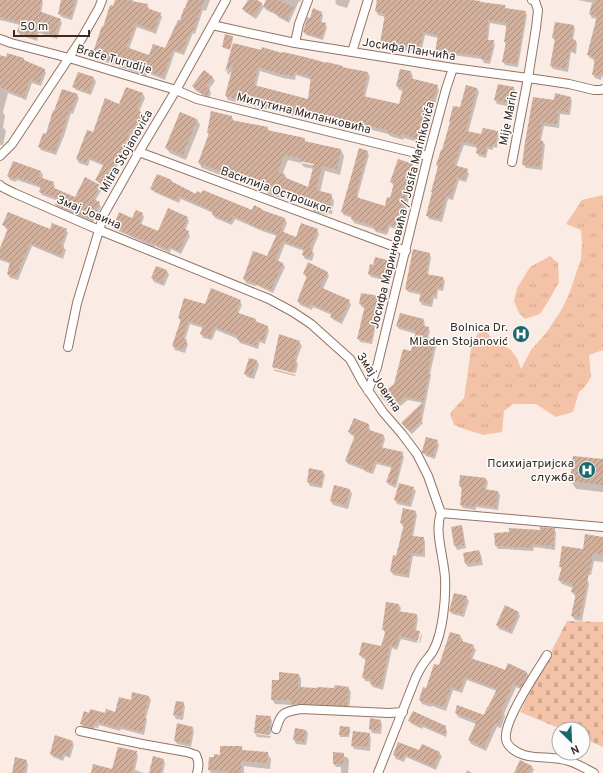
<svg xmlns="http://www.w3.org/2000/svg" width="603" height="773" font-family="Overpass,sans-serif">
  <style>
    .grass { fill: url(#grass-tufts) }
    .cemetery { fill: url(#cemetery-stones) }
    .shadow { fill: #0003; fill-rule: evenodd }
    .building { fill: url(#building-hatch); fill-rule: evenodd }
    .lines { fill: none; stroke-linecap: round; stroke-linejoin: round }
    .minor-casing { stroke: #937463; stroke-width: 10 }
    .minor { stroke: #fff; stroke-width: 8 }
    .labels { text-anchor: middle; stroke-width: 3; stroke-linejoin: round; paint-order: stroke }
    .street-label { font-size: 12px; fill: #382b24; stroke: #fcfcfc }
    .poi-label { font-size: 12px; fill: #382b24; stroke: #fcfcfc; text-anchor: end }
  </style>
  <defs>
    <pattern id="grass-tufts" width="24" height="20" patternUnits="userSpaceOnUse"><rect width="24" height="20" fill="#f4c2a6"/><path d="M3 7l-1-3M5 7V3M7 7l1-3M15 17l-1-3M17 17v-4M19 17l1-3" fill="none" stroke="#d2a78f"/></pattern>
    <pattern id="cemetery-stones" width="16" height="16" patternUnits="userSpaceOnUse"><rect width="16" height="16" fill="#f4c2a6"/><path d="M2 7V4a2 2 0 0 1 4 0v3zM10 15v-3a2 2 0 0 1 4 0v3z" fill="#d2a78f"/></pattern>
    <pattern id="building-hatch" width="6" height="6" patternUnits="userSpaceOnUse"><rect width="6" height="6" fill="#d1b09e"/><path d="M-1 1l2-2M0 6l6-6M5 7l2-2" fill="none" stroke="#ab8f81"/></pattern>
  </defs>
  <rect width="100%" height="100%" fill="#faece4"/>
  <path class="grass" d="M603,195v155l-14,5 2,22 -7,11 -5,4 -6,20 -17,5 -20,-13h-23l-9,7 -2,21 -18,3 -17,-5 -13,-5 -4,-12 14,-15 8,-55 11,-17 9,13 18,10 7,9 4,11 10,-19 15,-17 16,-24 7,-15 12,-35 1,-16 -1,-13 -15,-6 16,-24z
    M550,256l8,7 1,19 -10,18 -9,14 -15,5 -6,-6 -5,-12 3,-13 13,-21z"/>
  <path class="cemetery" d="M567,621l36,1v125l-20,-9v-9h-22l-41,-17z"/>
  <path class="shadow" d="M0,0h42l1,2 -2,11 19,6 2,4 -5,16 -18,-6 -2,8 -17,-6 -2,-3 2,-7 -20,-5z
    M62,0h16l-6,20 -11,-3 -2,-4z
    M116,0h17v2l14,3 2,3v2l11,4 2,3 -6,17 -19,-7 -8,22 21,7 16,-6 14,-28 9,-22h21l-4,11 -3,-1 -8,24 -2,-1 -9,22 -9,-3 -10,28 -18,-7 -1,3 -51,-18 -2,-3 10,-27 11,-21z
    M249,0h7l6,4 1,3 4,-7h34l-1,2 -1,-1 -10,22 -11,-6 -1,-2 -11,-5 -2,-3 -8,12 -11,-7 -2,-3z
    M336,0h14l-3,8 -10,-3 -2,-3z
    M378,0h87l40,6 1,3 19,3 2,3 -9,52 -13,-2 -2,-3 4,-17 -2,-3 2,-16 -17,-3 -2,18h5l2,4 -5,19 -6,-1 -2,-4 -30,-4 -1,2 -13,-2 -2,-3 2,-14 -13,-3 -4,18 -38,-6 -2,-4 4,-26 -7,-2 -2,-4z
    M578,0h25v77l-1,-1 -1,4 -6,-2 -2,-4 3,-12h-2l-1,-3 -3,-1 -2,-3 9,-36 -5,-1 -2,-4 3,-11z
    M322,13l1,3 -2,7 4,1 2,3 -4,13 -17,-5 -2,-3 6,-13z
    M573,26l2,3 -2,11 3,1 1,3 -1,10 -5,-2 -3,20 -15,-3 -2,-4 4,-24 -2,-3z
    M232,37l1,2 -3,11 -6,-2 -1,-1z
    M234,44l94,21 14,2 1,1 25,5 2,4 -5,20 35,8 3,-14 -4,-1 -2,-4 14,-14 2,4 -1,4 25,6 2,4 -15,54 -20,-6 -1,2 -13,-4 -2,-2 -32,-8v1l-22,-4v1l-14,-2 -92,-22 -2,-4 7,-26 -5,5 -1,-3zM260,71l23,7 12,2 1,-5 16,5 -3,20 -53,-13z
    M0,56l25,5 19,8 2,4 -5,13 -9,-3 -6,17 -18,-7 -5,19 2,4 -2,11 3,4 -3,14h-3z
    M204,72l9,6 2,3 -6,8 2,4 -2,6 -14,-9 -2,-4z
    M94,78l2,4 -5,13 -15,-5 -2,-3z
    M477,88l2,4 -11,41 14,2 15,-3 2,4 -2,12 -4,-1v3l-5,-1 -2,9 -7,-2 -2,-3 1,-5 -14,-3 -8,22 11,3 2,4 -3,8 -7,-2 -6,20 -5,-1 -6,23 -13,-3 -2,-4 12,-47 -2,-3 23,-56z
    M514,88l2,4 -3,15 -16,-3 -2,-4z
    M143,94l2,4 -6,14 3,2 3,3 -8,15 -3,-1 -20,42 2,3 -7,13 -10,-6 -3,-3 8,-14 -14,-6 -2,6 -9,-3 -2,-4 16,-26 27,-28z
    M77,95l2,3 -6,16 -2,-1 -7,23 -8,19 -15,-5 -2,-3z
    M570,97l2,4 -2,14 -10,-1 -1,14 -15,-2 -3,15 2,1 2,3 -3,25 -16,-2 -3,-4 3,-21 29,-41z
    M231,116l3,5 33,7 2,3 35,8 3,4 34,7 3,6 -4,19 -15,-4 -5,21 11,3 3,6 -2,13 -4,-1v2l-14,-3 -2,-4 -29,-11v1l-16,-4 -1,-3 -17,-5 -2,-3 -19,-5 -26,-10 -3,-5 10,-28 -1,-2zM288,160l13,3 3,4 10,2 -5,19 -22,-9 -2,-4h-3zM301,161l18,3 -1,2 -17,-3z
    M197,119l3,6 -14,35 -16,-7 -4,-5z
    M367,151l2,4 -11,40v4l27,8 5,-8 4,-13 -3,-4 22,-17 1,4 -8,25h1l2,4 -6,23 1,2 -3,8 -11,-4 -3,8 -11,-3 -2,-3 -20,-6 -2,-4 1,-1 -9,-3 -2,-3z
    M14,162l27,10 2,3 -1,4 11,4 2,3 -1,3 21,10 11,-20 14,7 2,3 -7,12 4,2 2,4 -8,16 -21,-10 -1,1 -13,-6 -2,-3 2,-4 -16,-6 -2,-3 1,-4 -24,-8 -1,2 -6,-2 -2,-4z
    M171,181l1,2 24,12 56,16 11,1 22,7 2,4 -4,10 13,5 21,-8 2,4 -7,17 2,3 -2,7 -7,-2 -2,-4 1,-4 -19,-7 -7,17 5,3 2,3 -12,26 -17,-8v1l-10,-3 -2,-4 23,-22 10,-21 -15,-5 -27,-12 -3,6 -17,-7 -2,-4v-1l-32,-14 -2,4 -25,-11 -2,-3z
    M142,213l2,4 -3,8 17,8 29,-15 2,3 -4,10 3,1 2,4 -9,18 -10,-5 -1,4 -15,-7 -1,1 -38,-17 -2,-4 19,-7z
    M4,225l47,5h15l2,3 -5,14 3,3 -3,9 -31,-13 -14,34 -8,-2 -2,-4 3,-10 -11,-4v-10l9,-20 -3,-1z
    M429,254l2,3 -3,18 15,3 2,3 -2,10 -5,-1 -1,9 -3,-1 -2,9 -10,-2 -2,-4 2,-6 -14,-3 -2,-3z
    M391,262l2,3 -4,16 -18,-4 -2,-3 5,-8z
    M156,267l11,4 2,4 -5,11 -10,-4 -2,-4z
    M304,273h23l2,3 -6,13 26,12 2,4 -9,19 -8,-4 -3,-3 1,-2 -19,-8 -1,3 -12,-5 -2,-4 10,-23 -2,-1z
    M379,297l2,4 -9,43 -12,-2 -2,-4 7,-30 -3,-1 -2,-3z
    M240,301l2,4 -4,9 17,5 2,3 10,5 2,3 -4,14 -5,-2 -2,7 -18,-6 -2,-4 -22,-9 -4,10 -9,-2 -2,-4 2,-6 -13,-4 -5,16 3,4 -3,9 -10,-3 -2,-4 8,-24 -2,-4 27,-12z
    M423,320l2,3 -1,4 4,1 2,3 -2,7 7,2 2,3 -7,31 1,1 -9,46 1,2 -11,11 -7,-7 -2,-4 20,-20 -15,-3 -14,11 -10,-13 11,-13 17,-33 4,-18 -17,-5 -2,-3z
    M299,342l3,4 -6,15 2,3 -2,9 -22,-6v2l22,6 -1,1 -20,-5 -2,-4z
    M250,359l7,2 2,4 -5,14 -7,-2 -2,-3z
    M355,419l14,6 1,4 -1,2 15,5 1,4 -3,9 20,4 2,4 -8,31 -7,-3 -2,-3 5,-14 -15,-4 -4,10 -7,-2 -2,-2 -16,-6 -2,-3 9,-24 -4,-2 -2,-3z
    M437,441l2,4 -4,14 -9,-3 -3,-5z
    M603,460v32l-27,-3 -5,-8z
    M310,469l13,3 2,3 -3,13 -12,-2 -2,-4z
    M461,476l25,3 2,3 -2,9 12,1 2,3 -2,15 -22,-3v3l-13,-2 -2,-3 1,-15 -2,-4z
    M335,487l15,3 2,4 -4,15 -15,-4 -2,-4z
    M413,488l3,3 -5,16 -14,-3 -2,-4z
    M415,512l2,3 -4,22 10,1 2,3v16l-12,-1 -4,22 -16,-3 -1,-3 5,-15 7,-30 -1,-1 -2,-3z
    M461,526l2,4 3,18 -9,2 -2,-4 -3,-18z
    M554,529l2,4 -1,17 -21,-3 -1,4 -28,-2h-7l-2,-3 45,-15z
    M603,538v24l-9,-1 -3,14h-5l3,9 -7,37 -7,-1 -3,-4 4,-20h-1l-3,-4 1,-4 -11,-4 -3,-4 3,-9 -2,-5z
    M479,551l2,4 2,10 -15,2 -2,-3z
    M466,597l3,4 -5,16 -12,-3 -2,-3z
    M399,605l2,3 -1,4 16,3 2,3 -2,13 4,1 1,1h-2l-2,10 -16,-4 -4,11 -5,-2 -9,42 -10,-3 -2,-3 1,-2 -7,-1 -1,-3 3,-18 -5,-2 -2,-3 22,-8 4,-14h-1l-2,-4z
    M518,612l2,4 -8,18 -13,-5 -2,-4z
    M421,634l1,1 -2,8h-1z
    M460,636l3,4 -1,2 11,4 3,4 -4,10 33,11 22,2 2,3 -6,14 -7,-3 -12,27 1,2 -4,12 -4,-1 -11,24 -15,-7 -2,-4 7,-16 -18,-7 -2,-4 29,3 12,-25 -30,-11 -5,13 -9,-3 -7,21 -14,-5 -1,1 -9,-3 -2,-4 4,-12 2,1 14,-23z
    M299,675l2,4v9l33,1 14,-1 3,4 -2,18 -55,-2 -2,-3 -17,-1 -3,-5 8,-18z
    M149,697l2,3 -5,18 1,2 -3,15 -23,-6 -1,2 -21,-6 -1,3 -3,-1 -1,4 -11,-4 -2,-3 9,-10 26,-1 15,-12z
    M183,703l2,3 -2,14 -7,-1 -2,-4z
    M270,717l2,4 -1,13 -15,-2v2l15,2 -1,2 -13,-1 -2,-4z
    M380,721l2,3 -1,10 -9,-1 -2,-4z
    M410,721l35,6 2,4v3l-1,3 -23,-10 -1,2 -10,-5z
    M192,727l2,4 -3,16 -14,-3 -2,-4z
    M341,727l8,1 1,1 -1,8h-9v-2z
    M295,729l11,1 2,4 -2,11 -10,-1 -2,-4z
    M369,734l2,4 -1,13 -16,-2 -2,-4z
    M72,742l2,3 -4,13 -5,-2 -2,5 -10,-4 -2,-3z
    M241,747l2,4 24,2 4,6 -1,10 -26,-3v7h-33l-2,-3 12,-14z
    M420,751l19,2 3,3 -6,14 -30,-13 -2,5 -8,-3 -2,-4z
    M136,752l2,4 -3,14 9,3h-52l21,-3z
    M343,754l2,3h2l2,3 -1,13h-7v-6h-5l-2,-3z
    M163,760l2,3 -2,10h-13z
    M26,761l2,3 -1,9h-14z
    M532,766l2,4 -2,3h-17z
    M467,770l5,3h-6z"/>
  <path class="building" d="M0,0h42l-3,11 22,8 -6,17 -17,-6 -3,8 -18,-6 3,-9 -20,-6z
    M61,0h14l-4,17 -13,-3z
    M115,0h16v1l17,3 -1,4 14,5 -7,18 -18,-7 -10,23 23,8 4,-11 12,4 13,-28h2l4,-12h1l3,-8h16l-11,31h-2l-9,21 -9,-3 -10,28 -18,-7 -1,3 -52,-18 10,-29 1,1 7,-22 3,1z
    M248,0h9l5,3 -8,13 -12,-7z
    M266,0h12l15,7 -6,13 -12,-6v-1l-12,-7z
    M377,0h95l9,1 -1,1 25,3v3l21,3 -9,53 -15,-2 4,-20h-2l3,-19 -19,-3 -1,20h7l-5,20 -8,-1v-3l-31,-4v2l-15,-2 3,-17 -15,-3 -3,18 -40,-7 5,-29 -10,-3z
    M596,0h7v74l-3,-1v3l-8,-1 3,-16 -4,-1 1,-2 -5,-1 10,-39 -8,-2 3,-11 3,1z
    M313,8l9,4 -3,9 7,2 -5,15 -18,-6 4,-15 3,1z
    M555,22l19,3 -3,14 5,1 -2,11 -4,-1 -4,19 -16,-3 5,-27 -3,-1z
    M225,34l8,2 -3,13 -8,-2z
    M233,43l28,7 1,-3 20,6 1,-1 22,5 22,6v-1l16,4 -1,1 26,5 -5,24 36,8 4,-16 -7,-2 4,-17 11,2 -1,7 28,7 -16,56 -20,-7 -1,2 -15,-4 1,-2 -33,-7v1l-22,-5v2l-15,-3 -92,-22 9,-34 -9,10zM258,67l22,7 13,2 1,-4 17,5 -3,22 -54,-14z
    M7,53l17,5v2l21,9 -6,14 -9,-3 -6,17 -24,-10v-32l6,2z
    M204,70l9,7 -7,9 4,3 -3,7 -3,-1 -12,-9z
    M78,72l16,5 -5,15 -17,-5z
    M498,84l16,3 -3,16 -17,-3z
    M466,85l11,3 -11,43 15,3 2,-6 15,3 -3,14 -3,-1 -1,3 -4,-1 -2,9 -9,-2 1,-8 -15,-3 -8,23 14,4 -4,10 -7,-2 -6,20 -5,-1 -6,23 -14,-3 6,-24h-1l7,-26 -2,-1 5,-15h1l8,-28h-1l4,-16 7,1z
    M126,87l17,6 -6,17 6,3 -8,16 -3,-1 -20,43 3,1 -8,14 -12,-6 9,-16 -16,-7 -2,6 -10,-4 11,-29 6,2 12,-34 14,6z
    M62,89l16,5 -7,17 -2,-1 -7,22 -7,20 -17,-5 5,-14 3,1 7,-24 1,1z
    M555,93l16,4 -3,15 -10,-1 -1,13 -15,-1 -3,17 4,1 -3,26 -18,-2 3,-23 8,-45 21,3z
    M211,111l21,5 -1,4 37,7 -1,3 38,8 -1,3 37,8 -4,20 -15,-3 -6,24 16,4 -3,15 -4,-1v2l-15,-4 1,-3 -31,-12v2l-17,-5v-2l-19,-6 1,-2 -21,-6 -26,-9 11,-30h-2zM284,155l16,3 -1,3 15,3 -6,23 -24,-10 1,-3 -7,-2z
    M180,112l17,7 -14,36 -18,-7z
    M359,148l9,3 -12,42h1l-1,4 29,9 2,-9 3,1 4,-15 -4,-1 8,-23 15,5 -9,29 4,1 -7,24 2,1 -3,9 -12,-4 -2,8 -13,-3 1,-3 -23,-7 1,-3 -11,-4z
    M13,161l28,10 -2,6 15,5 -2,5 23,10 10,-20 15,8 -7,14 7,3 -9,18 -21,-10 -1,1 -14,-6 3,-7 -19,-6 2,-6h-2v-1l-23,-8 -2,2 -7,-3z
    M157,174l15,6 -1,1 25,13 1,-3 4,2 2,-3 49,20 2,-5 8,4v1l23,8 -4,13 15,6 5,-14 17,6 -8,19 3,1 -3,9 -8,-3 2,-6 -21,-8 -8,18 8,4 -12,27 -17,-7 -11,-4 10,-28 14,5 10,-22 -18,-6 -26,-12 -2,6 -19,-7 1,-4 -34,-15 -2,5 -27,-12z
    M168,208l20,9 -5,11 6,3 -10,20 -10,-5 -1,4 -15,-7 -1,1 -39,-17 6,-15 13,6 4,-8 7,3 -4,10 19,8z
    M8,212l42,17 2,-6 15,6 -6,16 3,1 -3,10 -31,-13 -14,34 -9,-3 3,-12 -10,-4v-10l8,-20 -6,-3z
    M413,249l17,4 -4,21 17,3 -1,11 -5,-1 -2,9 -3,-1 -2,9 -11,-3 2,-9 -16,-3z
    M375,257l17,4 -4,17 -20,-4 2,-10 3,1z
    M308,262l20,10 -8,15 30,13 -10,21 -10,-4 2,-4 -21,-9 -1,3 -13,-6 10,-25 -4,-2z
    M156,266l11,4 -5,13 -11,-5z
    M211,288l30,12 -5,12 20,7 -1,2 13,5 -5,15 -5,-2 -2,7 -19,-6 1,-4 -24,-9 -4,11 -10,-4 3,-8 -15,-5 -5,17 4,2 -4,10 -11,-4 9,-27 -3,-1 6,-20 21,6z
    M361,293l19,3 -9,46 -14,-3 8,-34 -6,-1z
    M400,313l24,6 -2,6 7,2 -3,10 9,2 -7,32h2l-4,17 -6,30 2,1 -12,12 -9,-8 23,-22 -18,-4 -15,12 -11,-14 14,-11 9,-35 8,2 5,-20 -20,-5z
    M279,334l21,7 -6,18h3l-4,14 -21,-6z
    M249,358l8,2 -5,16 -8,-2z
    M354,418l15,6 -2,5 17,6 -4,12 23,5 -8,33 -9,-3 6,-16 -17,-5 -4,10 -8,-2v-2l-18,-6 10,-26 -7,-3z
    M426,437l12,3 -5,16 -11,-3v-2z
    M573,456l30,3v26l-33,-4z
    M309,468l14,3 -2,14 -14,-3z
    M460,475l26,3 -2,11 14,2 -2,16 -21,-3 -1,3 -14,-2 2,-18 -3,-1z
    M399,483l15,4 -5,17 -15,-4z
    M334,485l16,4 -4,16 -16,-4z
    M403,508l13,3 -5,25 13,1 -1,17 -12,-1 -3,22 -18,-3 3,-17 3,1 8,-32 -4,-1z
    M462,525l2,20 -10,1 -3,-19z
    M540,527l15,1 -2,18 -21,-2v4l-30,-2h-7l-1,-13 15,-1v-4l31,2z
    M585,534l18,3v17l-10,-1 -13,64 -9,-1 5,-23 -5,-1 2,-8 -15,-4 4,-13h-3l3,-21 21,3z
    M479,550l2,11 -16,3 -2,-11z
    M454,593l13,3 -5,18 -13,-3z
    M386,602l13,2 -1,7 19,3 -3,16 6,1 -2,9 -19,-4 -3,11 -6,-2 -9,42 -11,-3 1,-5 -9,-1 4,-21 -7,-2 3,-13 19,4 5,-16h-4z
    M505,605l14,7 -9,19 -14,-6z
    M450,632l11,3 -2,5 15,5 -4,13 25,8 10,4 3,-7 19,9 -6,15 -8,-3 -12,27 2,1 -4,13 -4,-2 -11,24 -16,-7 9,-19 -22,-8 2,-8 27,10 3,-8h1l9,-18 -32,-12 -5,13 -9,-3 -7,20 -14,-4 -1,1 -10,-4 4,-13 3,1 8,-24 5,1z
    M279,672l20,2 -1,13 19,1v-1l17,1 1,-3 14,2 -2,19 -46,-2h-10v-4h-20l1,-20h7z
    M132,692l17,4 -5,20h2l-4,16 -23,-6 -1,2 -21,-6 -1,3 -2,-1 -1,4 -13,-4 4,-13 5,2 1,-4 15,4 1,-4 9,3 4,-15 12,3z
    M176,701l8,1 -3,14 -8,-1z
    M413,711l33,15v3l-2,5 -23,-10 -1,2 -12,-5z
    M256,715l15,1 -2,19 -15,-2z
    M370,718l11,2 -2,11 -10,-2z
    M177,723l16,4 -4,17 -15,-3z
    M340,726l10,1 -1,9 -10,-1z
    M295,728l11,2 -2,12 -11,-2z
    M353,731l17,2 -2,14 -17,-1z
    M55,735l18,6 -5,14 -5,-2 -2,5 -11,-4z
    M398,742l21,8 3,-6 18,8 -6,15 -30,-13 -2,5 -9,-4z
    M220,746h22v4l26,2 -1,11 -26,-2v12h-14v-2l-19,-1 1,-13h5v-3l6,1z
    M118,747l19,4 -5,22h-41l2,-9 19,5z
    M333,752l11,1 -1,11h-10z
    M153,756l11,3 -4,14h-11z
    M15,757l12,3 -3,13h-12z
    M520,760l12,6 -3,7h-15z"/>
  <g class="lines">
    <g class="minor-casing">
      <path id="minor" d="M212,25l83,18 57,9 101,16 75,10 41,6 25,6h7l2,-1
        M0,39l11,4 58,15 107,32 21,9 231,57
        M295,43l4,-19 9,-24
        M352,52l16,-52
        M139,152l267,99
        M0,156l12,-12 70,-106 17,-30 3,-8
        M512,162l16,-84 8,-50 2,-18 -3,-9 -3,-1
        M0,185l2,2 12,6 85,37 170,69 24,13 18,12 39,35 13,24 20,29 19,22 15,20 11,22 13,37 162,14
        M68,347l9,-44 27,-89 35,-62 37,-62 50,-90
        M368,391l9,-24 51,-211 18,-67 7,-21
        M547,655c-10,17 -44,66 -41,84 1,8 11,14 18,16 14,4 30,1 45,6 9,3 17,8 25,12
        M276,729c5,-17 8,-17 25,-20l88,4 14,-1
        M80,731l62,13 45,8 9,3c3,7 3,11 1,18
        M378,773l38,-96c2,-4 4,-8 6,-11 3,-5 8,-10 11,-15 10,-18 13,-53 12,-73 -1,-21 -11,-46 -4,-65"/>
    </g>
    <use href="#minor" class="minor"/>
  </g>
  <defs>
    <g id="hospital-disc" transform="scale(0.9)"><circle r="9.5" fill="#1a686c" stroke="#fcfcfc"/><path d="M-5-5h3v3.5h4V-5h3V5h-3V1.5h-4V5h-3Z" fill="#fff"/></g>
  </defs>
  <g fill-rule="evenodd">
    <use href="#hospital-disc" x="521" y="334"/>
    <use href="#hospital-disc" x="587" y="470"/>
  </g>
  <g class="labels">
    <g class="street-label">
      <text transform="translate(409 49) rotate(9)" y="4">Јосифа Панчића</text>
      <text transform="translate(114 59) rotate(16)" y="4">Braće Turudije</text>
      <text transform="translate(304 113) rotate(14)" y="4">Милутина Миланковића</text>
      <text transform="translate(508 118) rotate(-79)" y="4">Mije Marin</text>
      <text transform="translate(126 151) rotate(-60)" y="4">Mitra Stojanovića</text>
      <text transform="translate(276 190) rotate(20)" y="4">Василија Острошког</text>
      <text transform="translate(89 212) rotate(23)" y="4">Змај Јовина</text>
      <text transform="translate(402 215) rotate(-76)" y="4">Јосифа Маринковића / Josifa Marinkovića</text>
      <text transform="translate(379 382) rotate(56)" y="4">Змај Јовина</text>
    </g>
    <g class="poi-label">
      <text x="508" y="331">Bolnica Dr.<tspan x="508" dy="14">Mladen Stojanović</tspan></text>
      <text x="574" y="467">Психијатријска<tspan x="574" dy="14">служба</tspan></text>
    </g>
  </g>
  <g transform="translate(571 741) rotate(156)"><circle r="19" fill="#fcfcfc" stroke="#aea8a6"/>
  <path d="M0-3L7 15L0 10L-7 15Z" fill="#1a686c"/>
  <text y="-6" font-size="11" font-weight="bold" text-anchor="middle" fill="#382b24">N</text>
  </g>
  <path d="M14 30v6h75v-6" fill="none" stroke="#382b24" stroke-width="2"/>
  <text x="20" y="30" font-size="12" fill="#382b24" stroke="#fcfcfc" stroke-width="3" paint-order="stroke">50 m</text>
</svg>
